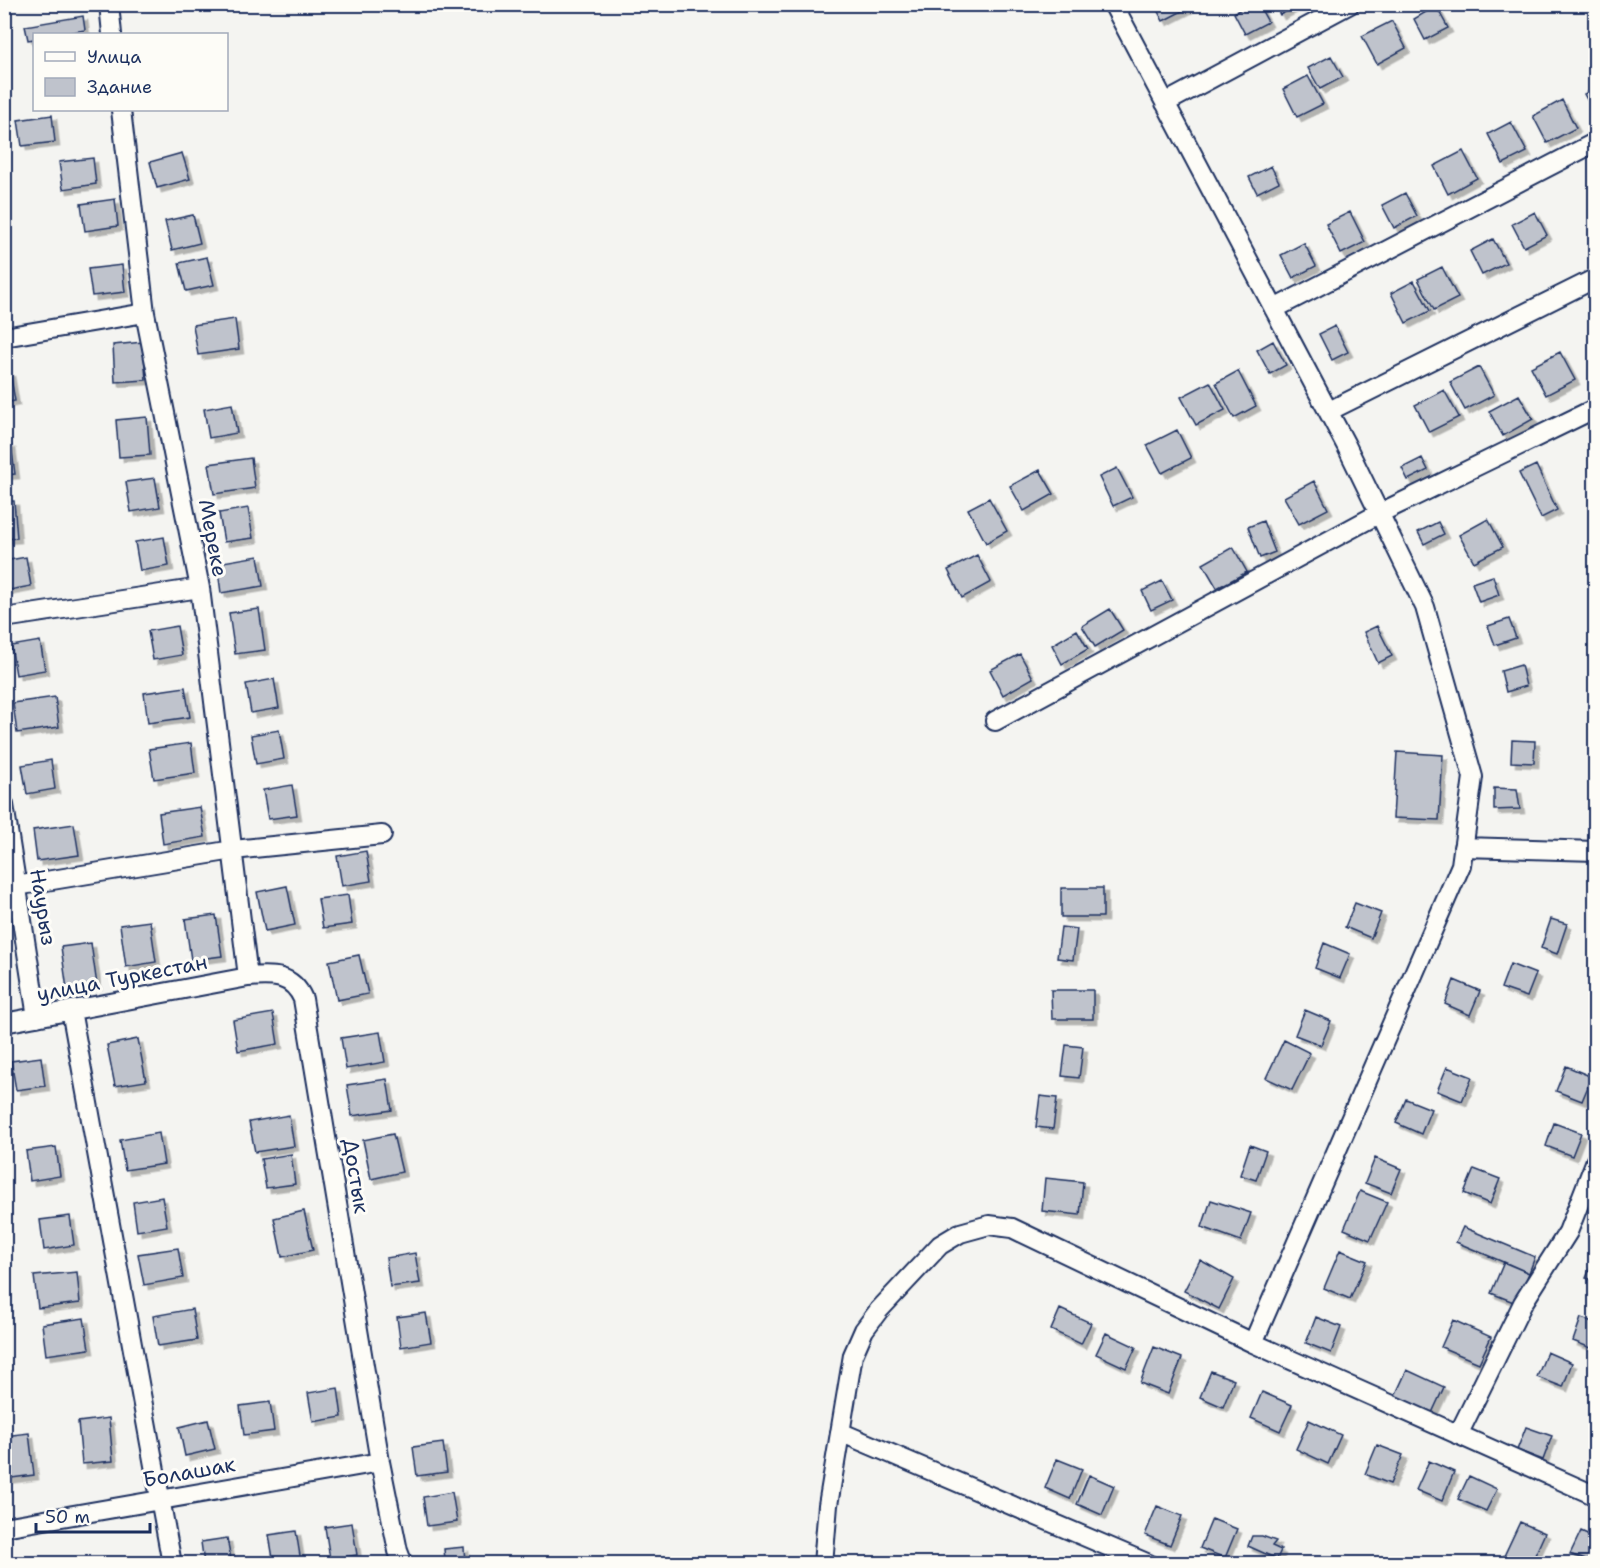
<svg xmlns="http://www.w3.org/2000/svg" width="1600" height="1568" font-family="'Shantell Sans',sans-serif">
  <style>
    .building { fill: #bfc3cc; stroke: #1b2f5e; stroke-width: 1.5; filter: url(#shadow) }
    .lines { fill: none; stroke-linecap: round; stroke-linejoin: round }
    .minor-casing { stroke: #1b2f5e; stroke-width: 22 }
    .minor { stroke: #fdfcf7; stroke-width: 18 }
    .labels { text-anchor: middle; stroke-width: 6; stroke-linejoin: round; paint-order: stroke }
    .street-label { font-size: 21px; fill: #1b2f5e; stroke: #fdfcf7 }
  </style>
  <defs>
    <filter id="shadow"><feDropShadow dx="4.5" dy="4.5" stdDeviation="0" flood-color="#0004"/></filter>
  </defs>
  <rect width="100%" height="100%" fill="#f4f4f1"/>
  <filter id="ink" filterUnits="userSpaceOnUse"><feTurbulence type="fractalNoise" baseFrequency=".0167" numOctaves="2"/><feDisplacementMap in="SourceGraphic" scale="12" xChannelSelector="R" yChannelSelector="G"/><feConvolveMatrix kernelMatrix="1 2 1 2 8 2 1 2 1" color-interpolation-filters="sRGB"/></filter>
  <g filter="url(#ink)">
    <path class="building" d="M1154,4h33l1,4 -25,13z
      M1249,4h9l10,18 -23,12 -11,-21z
      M1274,4h26l-20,11z
      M1436,6l12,22 -23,12 -11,-21z
      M83,16l2,14 -24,4h-27v5l-6,1 -3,-14z
      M1392,21l14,27 -29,16 -15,-28z
      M1331,56l12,21 -23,12 -12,-21z
      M1308,76l15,28 -26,13 -14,-28z
      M1596,88v26h-1l-11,-20z
      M1562,100l14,28 -29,15 -14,-27z
      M52,115l3,27 -33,4 -4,-26z
      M1511,122l16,30 -24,12 -15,-30z
      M1463,151l14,27 -29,16 -14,-28z
      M182,153l8,26 -33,9 -7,-26z
      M93,158l3,26 -33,5 -4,-27z
      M1271,166l8,16 -22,11 -8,-16z
      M1405,193l12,23 -23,12 -12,-23z
      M115,199l3,27 -33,5 -4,-27z
      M1350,212l15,30 -24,12 -15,-30z
      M1535,212l12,23 -23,12 -12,-23z
      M193,215l7,28 -28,7 -7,-29z
      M1493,239l13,24 -24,12 -12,-24z
      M1304,243l12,23 -23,12 -12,-23z
      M207,257l7,28 -28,6 -7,-28z
      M122,265l3,27 -33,4 -4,-27z
      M1442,267l16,31 -24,12 -16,-31z
      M1414,281l16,30 -24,12 -15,-30z
      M235,319l4,30 -41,6 -5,-30z
      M1335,326l13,26 -16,8 -13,-26z
      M1273,341l13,24 -16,9 -13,-24z
      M143,342l3,38 -31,2 -2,-37z
      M1560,352l15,28 -29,15 -15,-28z
      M1479,367l15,28 -29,15 -15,-28z
      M1238,371l18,35 -22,12 -18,-35z
      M10,372l5,29 -11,2v-30z
      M1210,382l15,28 -29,15 -15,-28z
      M1444,390l15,27 -30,15 -14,-27z
      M1519,395l14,24 -30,17 -14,-25z
      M232,404l5,29 -28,5 -5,-29z
      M147,417l3,38 -31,2 -3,-37z
      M1177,430l14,28 -29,15 -15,-28z
      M11,444l4,30 -11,1v-30z
      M251,458l4,30 -41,6 -5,-30z
      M1422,458l6,12 -20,10 -6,-12z
      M1536,465l21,45 -16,8 -22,-45z
      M1117,468l15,29 -19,9 -14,-29z
      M1040,470l14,24 -30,17 -14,-25z
      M155,478l5,29 -29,5 -5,-30z
      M1314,481l14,28 -29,15 -15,-27z
      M989,498l18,33 -21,12 -18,-34z
      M4,501h10l3,37 -13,1z
      M248,508l5,30 -29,4 -5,-29z
      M1488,519l15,28 -29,15 -15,-27z
      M1263,521l12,31 -15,6 -12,-31z
      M1438,522l6,12 -20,10 -6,-12z
      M164,537l5,29 -29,5 -5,-29z
      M1233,547l14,25 -30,16 -14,-24z
      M977,555l14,27 -29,16 -14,-28z
      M258,556l5,30 -42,7 -4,-30z
      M26,557l5,29 -27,5v-30z
      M1493,576l6,19 -20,7 -7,-19z
      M1162,581l10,19 -21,10 -9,-19z
      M259,609l6,41 -30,4 -6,-41z
      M1110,609l13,21 -28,17 -13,-21z
      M1509,619l7,19 -21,7 -7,-19z
      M177,626l5,29 -29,5 -5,-29z
      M1377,626l15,30 -14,7 -14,-31z
      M1077,630l11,19 -26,15 -10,-19z
      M40,641l5,29 -29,5 -5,-29z
      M1020,654l13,24 -30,17 -13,-25z
      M1521,665l5,21 -20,6 -5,-21z
      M274,679l5,29 -28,5 -5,-29z
      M185,687l5,30 -42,6 -4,-30z
      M55,697l4,30 -42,6 -4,-30z
      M279,730l5,29 -28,5 -5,-29z
      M1512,740l23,1 -1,22 -23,-1z
      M191,743l4,30 -41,6 -5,-30z
      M1397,752l46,3 -4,65 -46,-2z
      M51,760l4,29 -28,5 -5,-29z
      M292,785l5,30 -29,4 -5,-29z
      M1494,788l23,1 3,20 -26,1z
      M200,807l5,30 -42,7 -4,-31z
      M74,824l5,31 -42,6 -4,-31z
      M366,851l5,30 -29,5 -5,-30z
      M287,886l8,39 -30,6 -8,-39z
      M1061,888h42v29h-42z
      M348,895l4,29 -29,4 -5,-29z
      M1355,903l26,10 -10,25 -26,-11z
      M216,915l6,41 -31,4 -6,-41z
      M1551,919l16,5 -10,30 -16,-6z
      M150,921l6,41 -30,5 -6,-42z
      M1061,927l16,2 -4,31 -16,-2z
      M91,943l6,42 -30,4 -6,-42z
      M1324,943l26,11 -10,24 -25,-10z
      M359,955l9,39 -31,6 -8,-39z
      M1510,964l26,10 -9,23 -26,-9z
      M1454,980l26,11 -10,24 -25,-11z
      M1051,990h42v29h-41z
      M1305,1010l26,11 -10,24 -26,-10z
      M273,1013l5,31 -40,7 -5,-31z
      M1596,1028v21l-7,-2z
      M380,1032l5,30 -39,7 -5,-31z
      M138,1039l8,42 -31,5 -8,-41z
      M1284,1040l26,13 -18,37 -26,-12z
      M1066,1045l17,2 -4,31 -17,-2z
      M41,1057l4,29 -29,4 -5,-29z
      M1566,1066l26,11 -10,24 -26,-10z
      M1447,1067l25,10 -10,24 -25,-10z
      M387,1079l5,31 -40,6 -5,-31z
      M1040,1096l17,2 -4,31 -17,-2z
      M1406,1099l25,10 -10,25 -25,-11z
      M289,1115l5,31 -39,6 -6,-30z
      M1554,1123l27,10 -9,23 -26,-10z
      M159,1133l5,31 -39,6 -5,-30z
      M393,1134l9,38 -31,7 -8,-39z
      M1250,1145l16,6 -10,29 -16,-5z
      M56,1147l4,29 -30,5 -4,-30z
      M291,1154l4,30 -29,4 -5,-29z
      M1375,1158l26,11 -10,24 -26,-10z
      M1474,1169l26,10 -10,25 -26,-11z
      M1045,1178l38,4 -3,33 -38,-4z
      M1360,1191l27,11 -17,38 -26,-11z
      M162,1197l5,29 -30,5 -4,-29z
      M1211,1200l40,13 -10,28 -39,-14z
      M304,1211l9,39 -31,7 -8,-39z
      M70,1216l4,29 -30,5 -4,-30z
      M1463,1227l72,30 -6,16 -73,-31z
      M178,1248l5,30 -39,7 -6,-31z
      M1340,1250l27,11 -17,38 -26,-11z
      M415,1253l5,30 -30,4 -4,-29z
      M1596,1255v26l-10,-3z
      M1200,1260l34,19 -15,30 -35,-18z
      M1504,1262l25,11 -13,30 -25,-10z
      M77,1272l3,31 -42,5 -4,-32z
      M192,1309l5,31 -39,6 -5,-30z
      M1060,1309l31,14 -10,21 -30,-14z
      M426,1313l5,29 -30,5 -4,-30z
      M1316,1317l25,10 -10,26 -25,-10z
      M84,1318l5,31 -43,6 -4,-31z
      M1581,1318l15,5v27l-23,-9z
      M1453,1320l38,17 -12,26 -38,-16z
      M1106,1333l30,14 -10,21 -30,-14z
      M1154,1347l28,11 -14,36 -28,-11z
      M1547,1352l25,11 -9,24 -26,-10z
      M1407,1370l37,17 -13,28 -37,-17z
      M1211,1371l23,9 -11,27 -23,-10z
      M338,1388l4,29 -29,5 -5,-29z
      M1262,1392l30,13 -12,26 -29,-13z
      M270,1402l4,29 -30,4 -4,-29z
      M109,1418l4,43 -31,3 -4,-42z
      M208,1420l7,29 -30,7 -6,-29z
      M1309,1420l32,15 -13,29 -32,-15z
      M1526,1427l26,9 -9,24 -26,-10z
      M29,1433l5,42 -30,4v-43z
      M443,1443l4,29 -30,4 -4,-29z
      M1377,1445l26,10 -13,29 -25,-10z
      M1057,1459l25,10 -12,30 -25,-11z
      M1429,1461l25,11 -12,29 -26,-11z
      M1089,1475l25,11 -12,29 -25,-11z
      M1469,1476l28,13 -11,22 -28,-12z
      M452,1492l5,30 -30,4 -4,-29z
      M1157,1506l25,10 -12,29 -25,-10z
      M1212,1519l25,10 -12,29 -25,-10z
      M1520,1522l25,11 -14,31h-11l-16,-8z
      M352,1523l5,32 -27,4 -5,-32z
      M296,1531l5,31 -27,2 -5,-29z
      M1581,1531l15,7v26l-26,-10z
      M1252,1536h10l14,5 -4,5 9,4 -4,9 -29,-13z
      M227,1538l5,26h-28l-3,-22z
      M464,1547l1,17h-32v-3l12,-1 -1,-11z
      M123,1558l1,6h-25z"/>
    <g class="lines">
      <g class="minor-casing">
        <path id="minor" d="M109,4l3,30
          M1113,4l233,441 79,162 48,170 -12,88 -208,478
          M1165,103l185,-99
          M121,110l24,203 55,275 48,389
          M1274,309l322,-167
          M4,337l141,-24
          M1329,411l267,-133
          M4,618l196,-30
          M995,721l385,-208 216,-105
          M4,805l33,212
          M1463,847l133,4
          M4,888l229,-38 149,-15
          M71,1010l101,554
          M4,1023l244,-46c25,-2 44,-3 55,22l77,463 18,89 5,13
          M840,1432l309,132
          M1458,1435l65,-132 45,-71 28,-72
          M4,1527l376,-65
          M823,1564l5,-59 25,-150 11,-25 15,-20 61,-65 20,-12 29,-8 23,3 241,115 343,153"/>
      </g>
      <use href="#minor" class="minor"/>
    </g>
  </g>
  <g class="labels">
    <g class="street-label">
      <text transform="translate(213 538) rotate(79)" y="7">Мереке</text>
      <text transform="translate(43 907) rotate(81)" y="7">Наурыз</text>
      <text transform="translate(122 978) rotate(-11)" y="7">улица Туркестан</text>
      <text transform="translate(356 1176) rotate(81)" y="7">Достык</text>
      <text transform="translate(189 1472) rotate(-10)" y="7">Болашак</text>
    </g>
  </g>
  <rect width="1600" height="1568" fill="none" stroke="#fdfcf7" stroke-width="24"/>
  <rect x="12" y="12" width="1576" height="1544" fill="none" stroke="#1b2f5e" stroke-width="2" filter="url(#ink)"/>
  <rect x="33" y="33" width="195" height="78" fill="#fdfcf7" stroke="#a3aaba" stroke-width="1.5"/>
  <rect x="45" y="52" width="30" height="9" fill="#fdfcf7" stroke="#a3aaba" stroke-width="1.5"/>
  <text x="87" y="63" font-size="18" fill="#1b2f5e">Улица</text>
  <rect x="45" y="78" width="30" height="18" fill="#bfc3cc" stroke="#a3aaba" stroke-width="1.5"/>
  <text x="87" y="93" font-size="18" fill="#1b2f5e">Здание</text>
  <path d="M36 1523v9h114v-9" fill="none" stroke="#1b2f5e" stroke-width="3"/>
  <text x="45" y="1523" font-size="18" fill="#1b2f5e" stroke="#fdfcf7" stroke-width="4.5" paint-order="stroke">50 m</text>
</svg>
